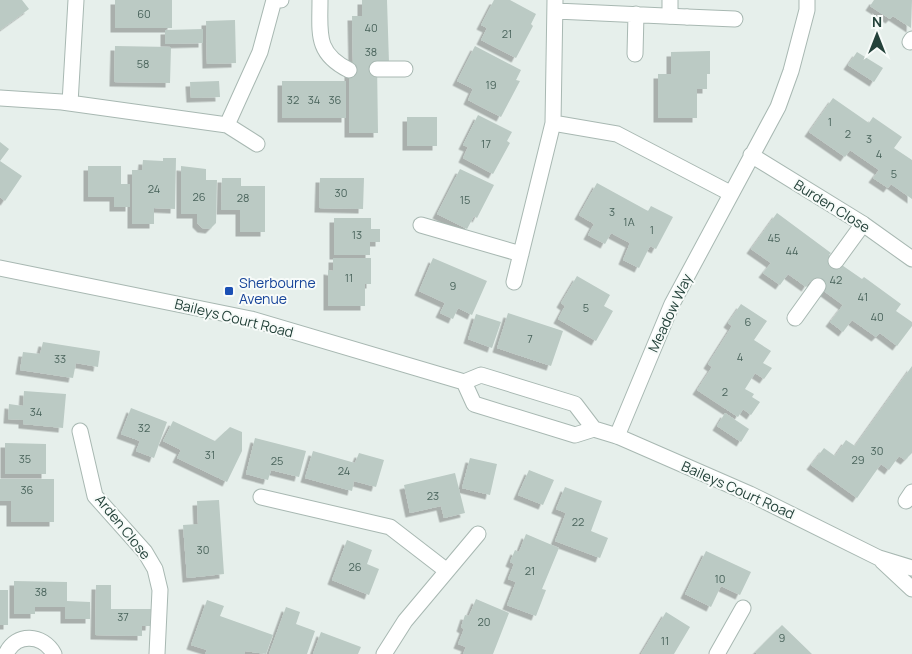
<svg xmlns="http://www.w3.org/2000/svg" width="912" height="654" font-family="Manrope,sans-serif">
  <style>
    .building { fill: #bbcac4; filter: url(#shadow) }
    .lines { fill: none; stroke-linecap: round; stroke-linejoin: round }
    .service-casing { stroke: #a8b8b2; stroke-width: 17 }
    .minor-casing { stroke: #a8b8b2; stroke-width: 17 }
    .tertiary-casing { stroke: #a8b8b2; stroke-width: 17 }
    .service { stroke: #fff; stroke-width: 15 }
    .minor { stroke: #fff; stroke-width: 15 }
    .tertiary { stroke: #fff; stroke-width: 15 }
    .transit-dot { fill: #1a4fb4; stroke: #f7fbf9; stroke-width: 2 }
    .labels { text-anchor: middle; stroke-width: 4; stroke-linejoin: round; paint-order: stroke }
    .number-label { font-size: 11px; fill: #4a645c }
    .street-label { font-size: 14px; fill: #24423a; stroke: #f7fbf9 }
    .transit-label { font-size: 14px; fill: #164399; stroke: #f7fbf9; text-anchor: start }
  </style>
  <defs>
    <filter id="shadow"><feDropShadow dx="-4.5" dy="4.5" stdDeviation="0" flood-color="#0004"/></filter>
  </defs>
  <rect width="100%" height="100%" fill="#e6efeb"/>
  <path class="building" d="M0,0h22l7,9 -29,21z
    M115,0h57v28h-57z
    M362,0h25l2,63h-12l1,70h-29v-63l4,-7 -1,-47h10z
    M494,0h16l26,14 -5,10 2,2 -17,32 -35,-18 6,-12 -6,-3z
    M874,0h38l-1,28 -18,-12 -3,3 -20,-13z
    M235,20l1,43 -29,1 -1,-43z
    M203,29v14l-38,1v-14z
    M115,46l56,1 -1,36 -56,-1z
    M475,46l46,24 -5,10 4,1 -19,36 -33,-17 5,-11 -16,-8z
    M710,51v23h-3v15h-10v29h-39v-44h13v-22z
    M857,52l26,16 -9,14 -26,-17z
    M219,81l1,16 -29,1 -1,-16z
    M282,81h64v37h-64z
    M833,98l36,25 4,-6 29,20 -8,11 18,12v39l-21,-15 -3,4 -15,-10 6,-8 -29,-20 -5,7 -36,-25z
    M478,115l34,17 -5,9 3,2 -17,31 -30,-16 5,-11 -5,-2z
    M407,117h30v29h-30z
    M0,142l9,7 -9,12 22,15 -17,25 -5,-4z
    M163,158h13l-1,51 -21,-1v16h-22v-54h10l1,-10 20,1z
    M88,166h33v18h9v23h-16v-10h-26z
    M181,166l25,3v11h11l-1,43 -6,6 -8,-1 -5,-5v-9h-16z
    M460,169l34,16 -17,33 -3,-2 -7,13 -30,-15z
    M222,178h19v8h24v46h-25v-22h-19z
    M320,178h44l-1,31 -44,-1z
    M597,183l51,28 3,-5 22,11 -17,32 -6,-3 -11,22 -16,-8 7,-17 -19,-10 -6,11 -17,-9 6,-11 -15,-9z
    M777,213l54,40 -2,2 7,6 26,18 2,-2 37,27 -5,7 16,11v4l-15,20 -17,-13 -4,4 -24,-17 -9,12 -13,-10 13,-17 -33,-24 -4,6 -18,-13 -8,11 -17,-12 8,-10 -20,-14z
    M334,218h37v11h9v13h-10v13h-36z
    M333,258h38v26h-6v22h-37v-36l5,1z
    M433,258l54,23 -15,34 -14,-7 -5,11 -13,-6 5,-10 -26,-12z
    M577,276l33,19 -6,11 9,5 -17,30 -38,-22 7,-13 -4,-3z
    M741,304l26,17 -13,19 17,11 -8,12 9,5 -8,11 -9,-6 -10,16 9,5 -2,3 8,5 -9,13 -8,-6 -5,8 -41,-27 15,-23 -4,-3 24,-38 -4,-3z
    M508,313l55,18 -12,35 -54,-18z
    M476,314l25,8 -9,26 -24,-9z
    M43,342l57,9 -2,16 -22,-4 -3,15 -53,-8 3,-18 17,2z
    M912,366v87l-7,7 -6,-4 -10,14 -8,-6 -24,34 -46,-33 13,-17 11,8 11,-16 9,6z
    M24,391l42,3 -3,34 -40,-4v-4l-15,-1 1,-15 14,2z
    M131,408l36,14 -13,36 -18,-7 4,-10 -19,-7z
    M725,413l24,16 -8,13 -24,-16z
    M173,421l42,20 15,-14 12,5v19l-15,31 -50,-24 4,-8 -18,-9z
    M255,438l51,13 -7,26 -28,-7 -3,10 -22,-6z
    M5,443l41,1v30h-41z
    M313,451l42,12 4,-10 25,7 -8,27 -22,-6 -2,10 -47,-13z
    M470,458l27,6 -7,31 -28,-7z
    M529,470l25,10 -11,25 -25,-10z
    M455,473l10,40 -21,5 -3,-12 -31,7 -6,-28z
    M0,479h54v43h-43v-21h-11z
    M565,487l37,14 -11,30 17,7 -8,20 -45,-17 11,-28 -10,-4z
    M219,500l5,74 -37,4 -4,-53 15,-1 -1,-23z
    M526,534l33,14 -17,41 4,1 -10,26 -29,-11 9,-23 -8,-3 6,-15 -4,-2 5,-12 4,2z
    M347,540l25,10 -5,14 12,5 -10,26 -37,-15z
    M706,551l45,21 -11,23 -19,-9 -10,21 -26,-13z
    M14,581l53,1v19l23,1v17h-25v-12h-30v7h-21z
    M96,585h15v24h40l-1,17h-8v10l-47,-1z
    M0,590h8v35h-8z
    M476,599l33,14 -16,41h-30l3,-7 -8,-3 6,-15 -3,-2 4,-12 4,1z
    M207,600l17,6 -4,10 53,19 -7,19 -21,-3 -1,3h-39l2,-4 -16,-5z
    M286,607l14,5 -4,12 19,7 -8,23h-38z
    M666,612l24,15 -16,27h-33z
    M782,625l30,29h-55l-2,-2z
    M321,632l40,15 -3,7h-45z"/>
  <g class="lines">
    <g class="service-casing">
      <path id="service" d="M320,0c0,33 -5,53 29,70
        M670,16v-16
        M687,17l48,2
        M910,42l2,-3
        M377,69h28
        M836,261l27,-37
        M795,318l23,-32"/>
    </g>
    <g class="minor-casing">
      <path id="minor" d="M556,11l131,6
        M635,54l1,-40
        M0,98l62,4 165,23 30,19
        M70,103l6,-103
        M553,123l64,11 113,59
        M227,125l33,-73 14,-52h7
        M751,155l112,69 49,35
        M421,225l100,29
        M514,282l39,-159 2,-123
        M80,431l15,65 50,56 10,17 5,21 -3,64
        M617,436l55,-132 106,-197 13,-36 16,-61v-10
        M261,497l129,30 57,44
        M906,501l6,-9
        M6,654c10,-22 37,-20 48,0
        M384,654l21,-33 73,-87
        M717,654l26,-46"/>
    </g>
    <g class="tertiary-casing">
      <path id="tertiary" d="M0,268l251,51 213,63 17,-7 94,29 19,25 23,7 133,58 129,64 33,10
        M464,382l10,22 101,31 19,-6
        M882,561l30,28"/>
    </g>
    <use href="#service" class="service"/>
    <use href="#minor" class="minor"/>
    <use href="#tertiary" class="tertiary"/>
  </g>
  <rect class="transit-dot" x="224" y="286" width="10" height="10" rx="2.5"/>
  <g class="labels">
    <g class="number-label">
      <text x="144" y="18">60</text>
      <text x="371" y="32">40</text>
      <text x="507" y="38">21</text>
      <text x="371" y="56">38</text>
      <text x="143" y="68">58</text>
      <text x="491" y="89">19</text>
      <text x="293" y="104">32</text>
      <text x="314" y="104">34</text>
      <text x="335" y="104">36</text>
      <text x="830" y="126">1</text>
      <text x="848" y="138">2</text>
      <text x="869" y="143">3</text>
      <text x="486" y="148">17</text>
      <text x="879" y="158">4</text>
      <text x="894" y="178">5</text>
      <text x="154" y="193">24</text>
      <text x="341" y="197">30</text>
      <text x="199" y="201">26</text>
      <text x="243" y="202">28</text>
      <text x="465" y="204">15</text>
      <text x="612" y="216">3</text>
      <text x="629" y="226">1A</text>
      <text x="652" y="234">1</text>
      <text x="357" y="239">13</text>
      <text x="774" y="242">45</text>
      <text x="792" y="255">44</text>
      <text x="349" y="282">11</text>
      <text x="836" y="284">42</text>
      <text x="453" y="290">9</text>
      <text x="863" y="301">41</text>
      <text x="586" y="312">5</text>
      <text x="877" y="321">40</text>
      <text x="748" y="326">6</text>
      <text x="530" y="343">7</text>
      <text x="740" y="361">4</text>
      <text x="60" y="363">33</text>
      <text x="725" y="396">2</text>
      <text x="36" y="416">34</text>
      <text x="144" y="432">32</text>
      <text x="877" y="455">30</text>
      <text x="210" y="459">31</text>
      <text x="25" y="463">35</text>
      <text x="858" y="464">29</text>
      <text x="277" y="465">25</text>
      <text x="344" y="475">24</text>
      <text x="27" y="494">36</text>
      <text x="433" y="500">23</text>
      <text x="578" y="526">22</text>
      <text x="203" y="554">30</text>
      <text x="355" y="571">26</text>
      <text x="530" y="575">21</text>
      <text x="720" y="583">10</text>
      <text x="41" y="596">38</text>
      <text x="123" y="621">37</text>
      <text x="484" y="626">20</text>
      <text x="782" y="642">9</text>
      <text x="665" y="645">11</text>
    </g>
    <g class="street-label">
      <text transform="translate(832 206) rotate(32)" y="5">Burden Close</text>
      <text transform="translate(670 313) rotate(-65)" y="5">Meadow Way</text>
      <text transform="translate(234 318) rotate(14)" y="5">Baileys Court Road</text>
      <text transform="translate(738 490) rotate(24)" y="5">Baileys Court Road</text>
      <text transform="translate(123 527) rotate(51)" y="5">Arden Close</text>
    </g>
    <g class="transit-label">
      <text x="239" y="288">Sherbourne<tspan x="239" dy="16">Avenue</tspan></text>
    </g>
  </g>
  <g transform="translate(877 35)" stroke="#f7fbf9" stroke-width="4" paint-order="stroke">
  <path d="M0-4L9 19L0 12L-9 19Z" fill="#24423a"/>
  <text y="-8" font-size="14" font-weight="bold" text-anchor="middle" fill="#24423a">N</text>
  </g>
</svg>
